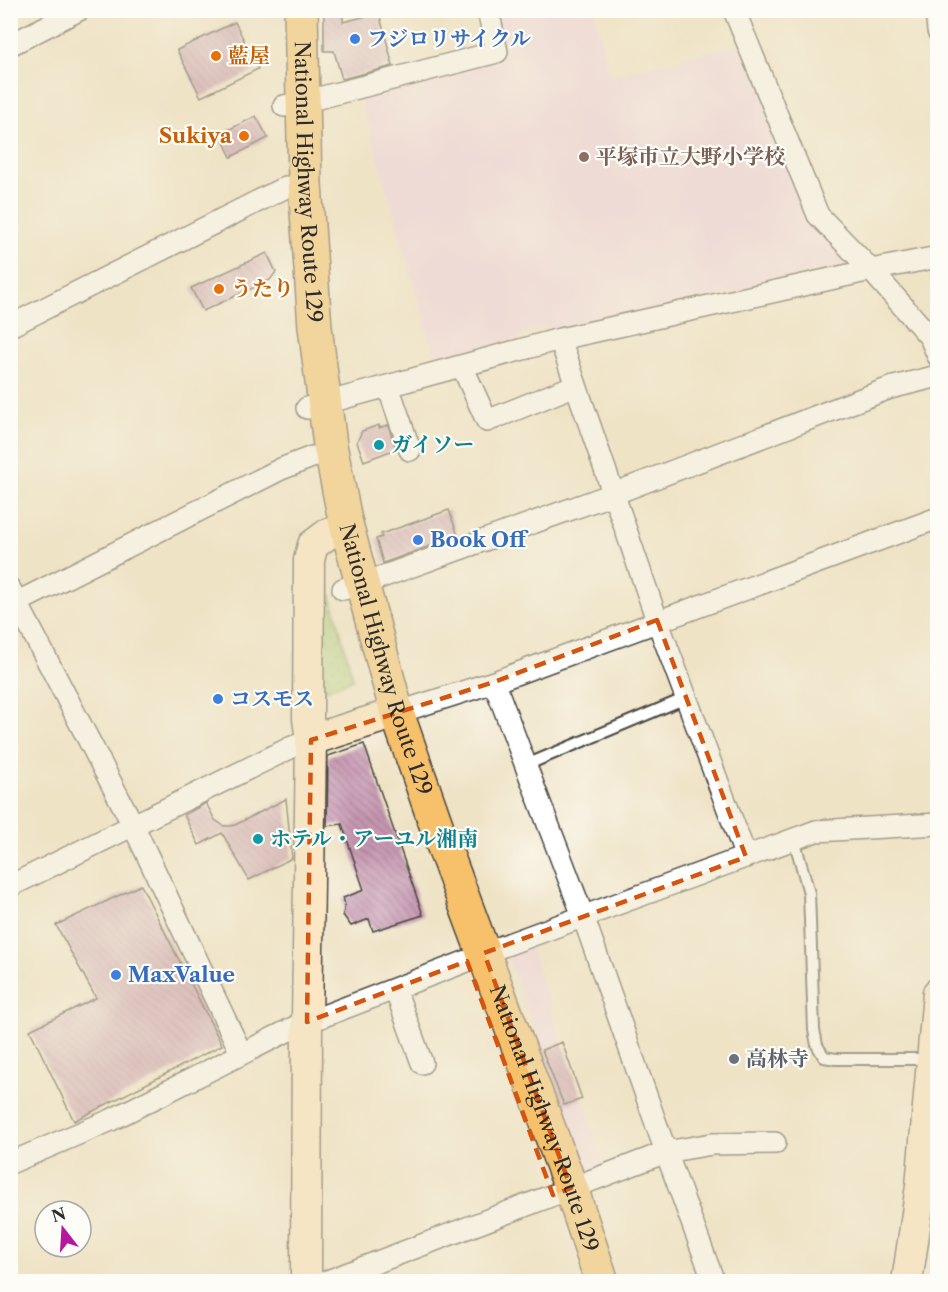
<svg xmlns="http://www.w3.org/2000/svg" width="948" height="1292" font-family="'Libre Caslon Text','Noto Serif JP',serif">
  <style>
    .built { fill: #efd0e6 }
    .grass { fill: url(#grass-dots); stroke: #687b50; stroke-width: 1.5 }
    .building { fill: url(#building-back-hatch) }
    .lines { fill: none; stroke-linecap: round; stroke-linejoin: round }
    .lane-casing { stroke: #484742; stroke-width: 14 }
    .street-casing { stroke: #484742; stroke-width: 24 }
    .secondary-casing { stroke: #484742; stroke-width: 33 }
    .highway-casing { stroke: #484742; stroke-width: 36 }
    .lane { stroke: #fff; stroke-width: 10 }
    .street { stroke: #fff; stroke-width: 21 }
    .secondary { stroke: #fce6c4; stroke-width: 30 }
    .highway { stroke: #f7c06b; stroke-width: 33 }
    .marked { fill: none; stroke: #d5540f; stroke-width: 4.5; stroke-dasharray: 12 8; stroke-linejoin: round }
    .shop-dot { fill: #3f7fe0; stroke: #fdfcf7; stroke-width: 2 }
    .food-dot { fill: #e8710a; stroke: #fdfcf7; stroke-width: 2 }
    .education-dot { fill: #8d6e63; stroke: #fdfcf7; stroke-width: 2 }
    .culture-dot { fill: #0f9aa8; stroke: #fdfcf7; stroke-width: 2 }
    .worship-dot { fill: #6b7280; stroke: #fdfcf7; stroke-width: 2 }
    .labels { text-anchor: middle; stroke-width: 4.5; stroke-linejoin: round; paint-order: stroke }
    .shop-label { font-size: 21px; font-weight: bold; fill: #366cbe; stroke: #fdfcf7; text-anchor: start }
    .food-label { font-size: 21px; font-weight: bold; fill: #c56008; stroke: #fdfcf7; text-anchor: start }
    .education-label { font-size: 21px; font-weight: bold; fill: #785e54; stroke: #fdfcf7; text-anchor: start }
    .street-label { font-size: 21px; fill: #2b2b2b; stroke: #fdfcf7 }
    .culture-label { font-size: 21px; font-weight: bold; fill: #0d838f; stroke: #fdfcf7; text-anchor: start }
    .worship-label { font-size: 21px; font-weight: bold; fill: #5b616d; stroke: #fdfcf7; text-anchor: start }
  </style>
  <defs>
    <pattern id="grass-dots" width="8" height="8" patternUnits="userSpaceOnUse" patternTransform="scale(1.5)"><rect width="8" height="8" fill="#a6cb74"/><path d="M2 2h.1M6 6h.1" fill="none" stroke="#8fae65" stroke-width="1.8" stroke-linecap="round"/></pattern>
    <pattern id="building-back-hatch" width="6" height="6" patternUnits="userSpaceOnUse" patternTransform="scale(1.5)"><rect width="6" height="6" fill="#c696b1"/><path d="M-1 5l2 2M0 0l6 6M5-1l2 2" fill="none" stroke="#a17b90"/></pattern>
  </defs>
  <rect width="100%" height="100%" fill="#fdfcf7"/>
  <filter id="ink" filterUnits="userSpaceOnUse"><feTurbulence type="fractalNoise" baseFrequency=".0167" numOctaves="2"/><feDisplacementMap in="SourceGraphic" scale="12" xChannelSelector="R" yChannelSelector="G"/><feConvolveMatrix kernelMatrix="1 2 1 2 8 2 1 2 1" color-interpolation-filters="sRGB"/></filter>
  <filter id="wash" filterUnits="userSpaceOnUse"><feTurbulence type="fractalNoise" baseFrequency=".008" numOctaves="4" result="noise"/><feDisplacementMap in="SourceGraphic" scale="24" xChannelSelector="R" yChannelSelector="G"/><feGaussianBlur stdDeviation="1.35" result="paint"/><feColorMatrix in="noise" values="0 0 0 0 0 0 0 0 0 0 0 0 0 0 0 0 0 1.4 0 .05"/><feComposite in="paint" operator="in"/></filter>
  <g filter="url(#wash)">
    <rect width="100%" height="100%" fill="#efe3c6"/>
    <path class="built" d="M491,11h99l5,2 16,63 136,-34 68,181 35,34 -2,8 -295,68 -9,-5 -21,5 -6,10 -80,22 -78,-273 142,-36z
      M530,946l37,111 -19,7 -42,-109z
      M570,1063l36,105 -19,6 -23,-69 -15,-37z"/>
    <path class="grass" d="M323,565l30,114 -39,16z"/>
    <g id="blocks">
      <path class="building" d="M324,10h19v12l36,-9 14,53 -51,13 -8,-28h-10z
        M235,22l23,47 -57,28 -24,-47z
        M256,116l12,22 -37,19 -11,-23z
        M267,253l9,19 -6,8 -67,31 -12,-23z
        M379,425v3l9,-3 8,24 -32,12 -7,-19 5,-11z
        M449,510l9,26 -75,27 -7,-24 6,-2 -1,-3z
        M364,744l59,171 -50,16 -4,-12 -18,7 -8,-11 2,-10 -2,-7 21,-8 -22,-66 -15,2 1,-70z
        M286,799l6,59 -43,22 -27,-47 -23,12 -15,-30 22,-12 9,17 9,6h6l5,-1z
        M141,885l81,160 -148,76 -44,-91 66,-32 -40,-73z
        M562,1042l20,57 -18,6 -22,-55z"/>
    </g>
  </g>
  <g filter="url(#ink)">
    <use href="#blocks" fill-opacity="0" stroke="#484742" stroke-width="1.5"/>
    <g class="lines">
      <g class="lane-casing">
        <path id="lane" d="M526,765l160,-67
          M794,839l15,54 5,137 3,15 7,12 12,2h95"/>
      </g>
      <g class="street-casing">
        <path id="street" d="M734,10l84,205 53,55 59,67 8,19
          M936,10l2,21
          M10,45l69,-35
          M284,106l19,-4 194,-50 -9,-42
          M10,326l276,-139
          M560,339l97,281 89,237
          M462,366l25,55 89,-36
          M388,386l22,64
          M307,408l253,-69 311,-69 67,-13
          M10,589l123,236 108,228
          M343,589l19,-5 251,-90 277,-106 48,-12
          M10,606l271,-137 31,-12
          M494,682l89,234 83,236 48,130
          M387,716l107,-34 444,-164
          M10,886l282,-139 19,-7
          M484,953l332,-122 122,-7
          M395,989l27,74
          M10,1163l101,-43 184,-93 172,-66
          M325,1282l341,-130 46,-8 63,-1"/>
      </g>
      <g class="secondary-casing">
        <path id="secondary" d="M311,740l69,-22
          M306,1282l1,-260 4,-282 -3,-21 1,-159 4,-15 16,-12
          M907,1282l14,-96 17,-193"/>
      </g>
      <g class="highway-casing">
        <g id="highway">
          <path id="s1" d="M301,10l4,173 10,144 15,118 15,75 52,193 44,126 130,349 31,94"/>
        </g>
      </g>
      <use href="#lane" class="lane"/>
      <use href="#street" class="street"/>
      <use href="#secondary" class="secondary"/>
      <use href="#highway" class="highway"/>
    </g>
  </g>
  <path d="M0 0H948V1292H0ZM657,620l89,237 -262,96 87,235 -18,7 -86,-234 -160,61 4,-282 183,-58z" fill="#efe3c6" fill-opacity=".55" fill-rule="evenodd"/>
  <path class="marked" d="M657,620l89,237 -262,96 87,235 -18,7 -86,-234 -160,61 4,-282 183,-58z"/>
  <g class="shop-dot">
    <circle cx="355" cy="39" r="6"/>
    <circle cx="418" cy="540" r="6"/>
    <circle cx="218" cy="699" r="6"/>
    <circle cx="116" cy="975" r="6"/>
  </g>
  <g class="food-dot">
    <circle cx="216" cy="56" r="6"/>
    <circle cx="244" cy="136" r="6"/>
    <circle cx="219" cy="289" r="6"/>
  </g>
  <circle class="education-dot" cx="584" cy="157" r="6"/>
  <g class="culture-dot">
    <circle cx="379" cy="445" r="6"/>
    <circle cx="258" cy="839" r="6"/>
  </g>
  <circle class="worship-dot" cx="734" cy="1059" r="6"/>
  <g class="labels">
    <g class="shop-label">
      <text x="367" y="46">フジロリサイクル</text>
      <text x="430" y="547">Book Off</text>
      <text x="230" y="706">コスモス</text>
      <text x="128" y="982">MaxValue</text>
    </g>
    <g class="food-label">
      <text x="228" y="63">藍屋</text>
      <text x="232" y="143" text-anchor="end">Sukiya</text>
      <text x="231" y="296">うたり</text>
    </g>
    <g class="education-label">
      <text x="596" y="164">平塚市立大野小学校</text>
    </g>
    <g class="street-label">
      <text dy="7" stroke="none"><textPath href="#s1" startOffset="172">National Highway Route 129</textPath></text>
      <text dy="7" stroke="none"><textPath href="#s1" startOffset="658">National Highway Route 129</textPath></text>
      <text dy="7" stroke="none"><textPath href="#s1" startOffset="1144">National Highway Route 129</textPath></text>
    </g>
    <g class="culture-label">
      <text x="391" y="452">ガイソー</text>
      <text x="270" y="846">ホテル・アーユル湘南</text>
    </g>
    <g class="worship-label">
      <text x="746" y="1066">高林寺</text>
    </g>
  </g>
  <rect width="948" height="1292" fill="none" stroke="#fdfcf7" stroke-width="36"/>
  <g transform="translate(63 1229) rotate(343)"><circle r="28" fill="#fdfcf7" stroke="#a9a8a5" stroke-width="1.5"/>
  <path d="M0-4.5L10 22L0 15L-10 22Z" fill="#b5179e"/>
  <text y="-9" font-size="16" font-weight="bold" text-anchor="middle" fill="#2b2b2b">N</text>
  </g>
</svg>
